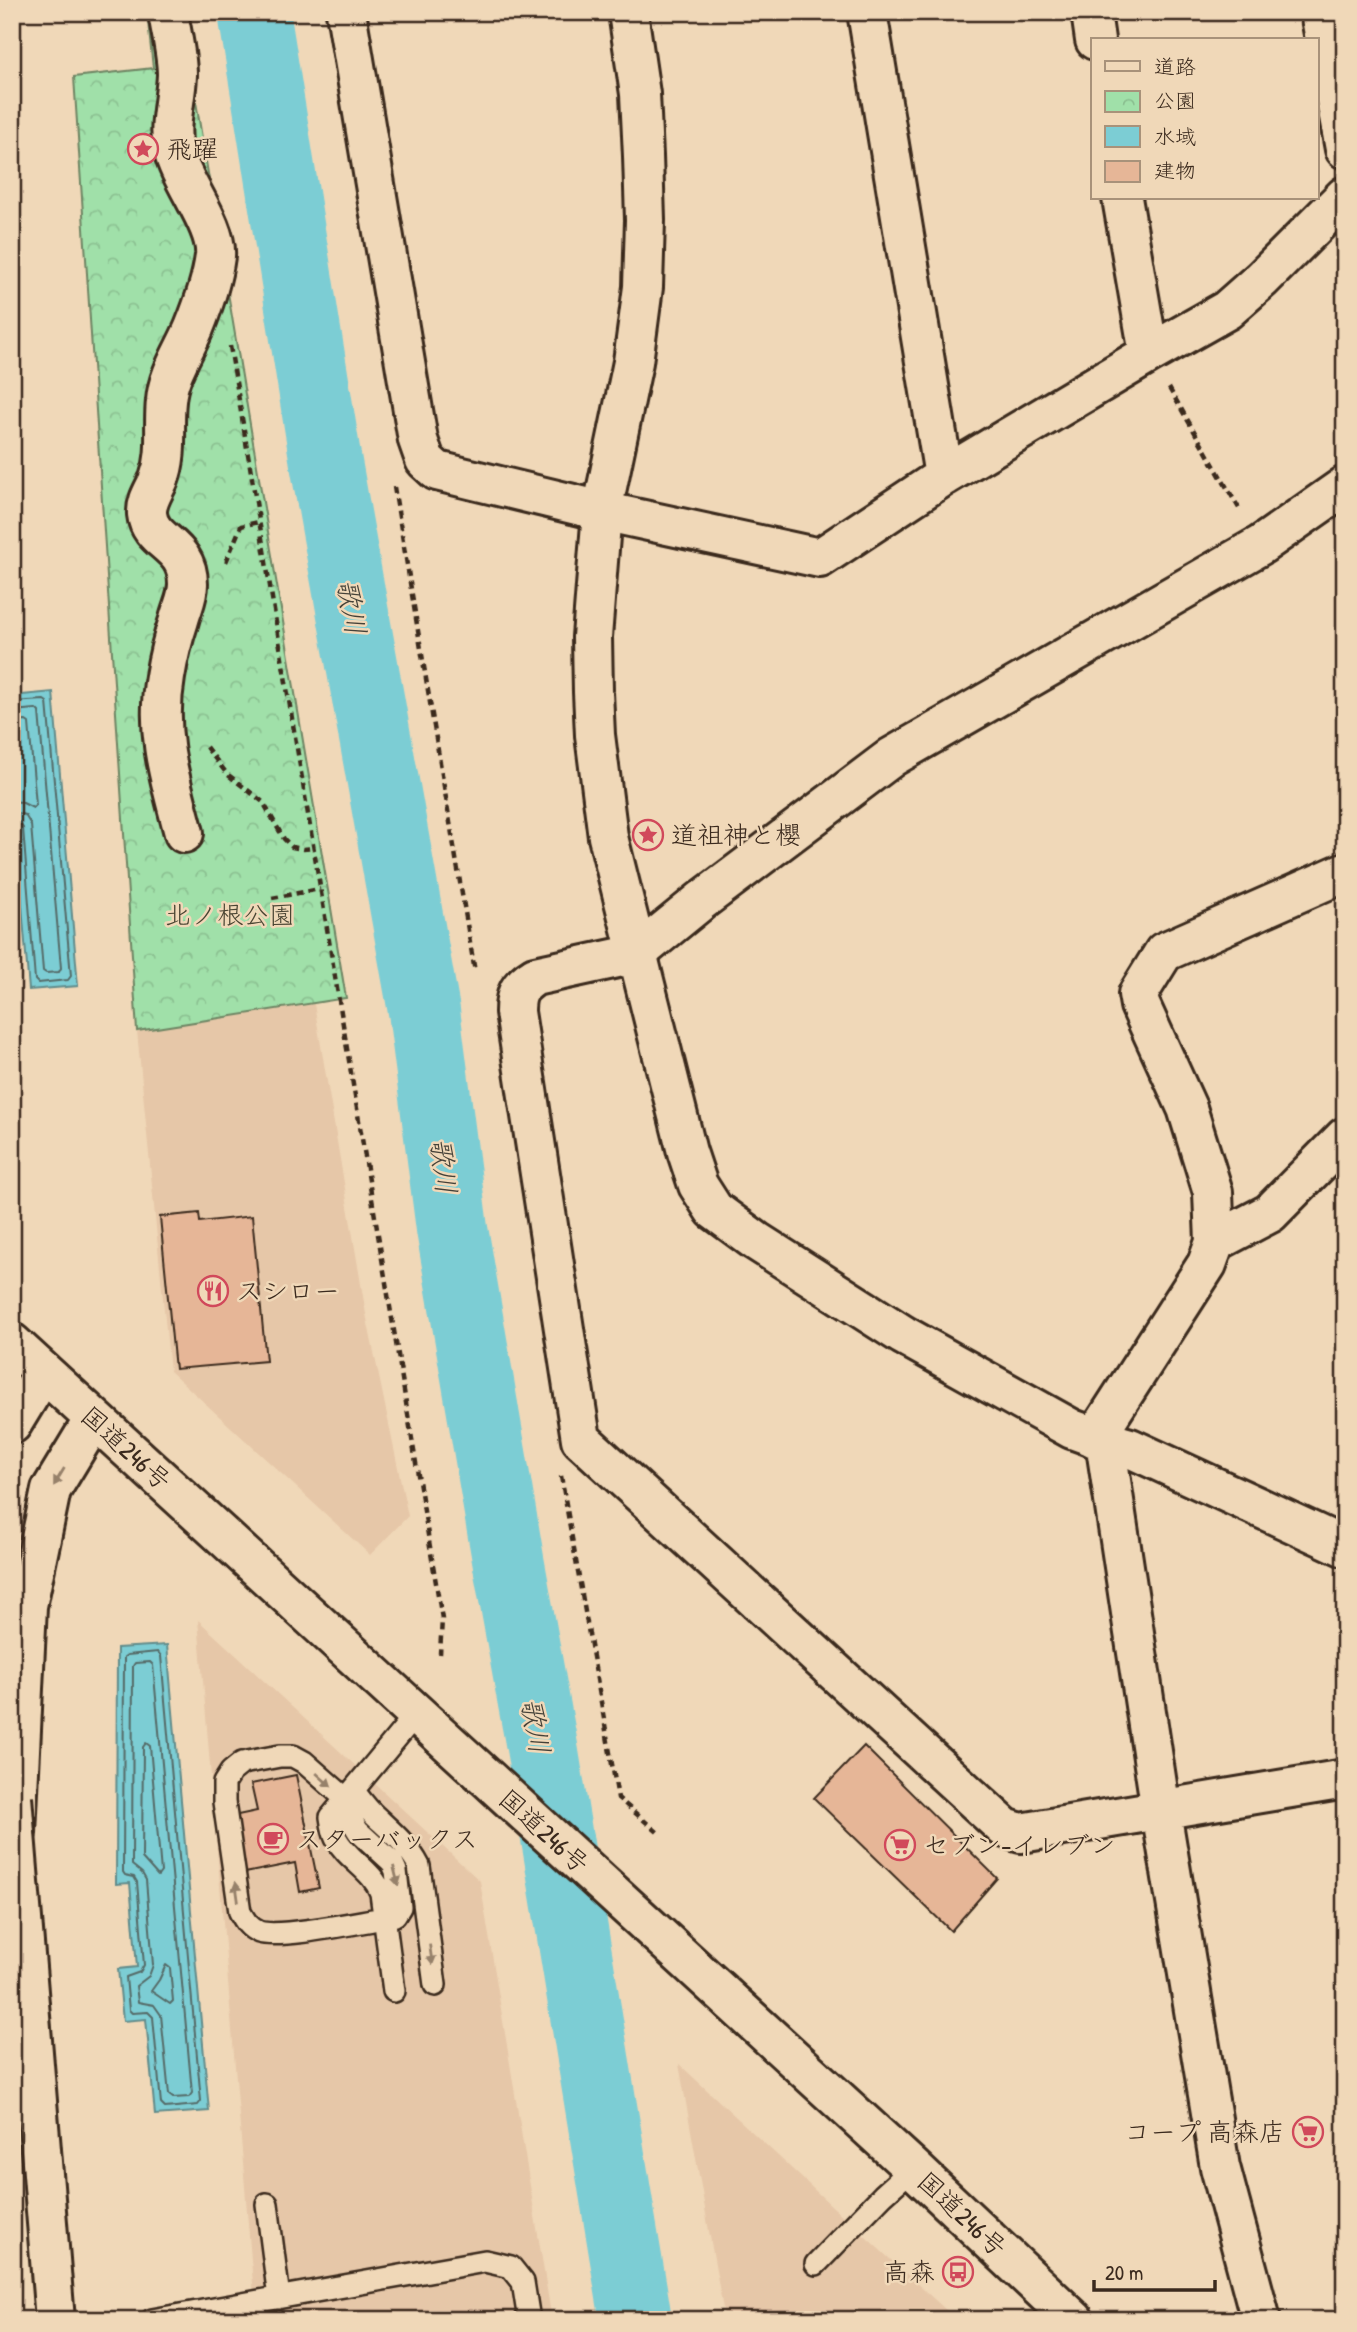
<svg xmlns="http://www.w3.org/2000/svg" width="1357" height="2332" font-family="'Patrick Hand','Klee One',sans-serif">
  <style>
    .built { fill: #e6c7a8 }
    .park { fill: url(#park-crowns); stroke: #6e8564; stroke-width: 2 }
    .water { fill: #7ccdd4; stroke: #628c8b; stroke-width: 2 }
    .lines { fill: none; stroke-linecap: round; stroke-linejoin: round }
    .shore { stroke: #556b67; stroke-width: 2 }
    .river { stroke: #7ccdd4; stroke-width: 72 }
    .building { fill: #e6b697; stroke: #3b2a1e; stroke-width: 2 }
    .lane-casing { stroke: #3b2a1e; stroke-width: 26 }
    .street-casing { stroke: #3b2a1e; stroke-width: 44 }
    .secondary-casing { stroke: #3b2a1e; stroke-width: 44 }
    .primary-casing { stroke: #3b2a1e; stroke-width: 44 }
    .highway-casing { stroke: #3b2a1e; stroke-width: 44 }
    .path { stroke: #3b2a1e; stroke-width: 4.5; stroke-dasharray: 7 5; stroke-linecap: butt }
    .lane { stroke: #f0d8b8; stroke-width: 21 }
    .street { stroke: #f0d8b8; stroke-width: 38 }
    .secondary { stroke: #f0d8b8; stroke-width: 38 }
    .primary { stroke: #f0d8b8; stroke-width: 38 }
    .highway { stroke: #f0d8b8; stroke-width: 38 }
    .highway-bridge-casing { stroke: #3b2a1e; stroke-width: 44; stroke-linecap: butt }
    .highway-bridge { stroke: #f0d8b8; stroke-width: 38 }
    .oneway { fill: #96816b }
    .labels { text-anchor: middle; stroke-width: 5; stroke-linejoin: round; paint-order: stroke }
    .poi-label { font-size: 26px; fill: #3b2a1e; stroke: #f0d8b8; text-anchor: start }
    .park-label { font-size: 26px; fill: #4a4533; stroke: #f0d8b8 }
    .street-label { font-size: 26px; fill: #3b2a1e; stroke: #f0d8b8 }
    .water-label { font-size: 28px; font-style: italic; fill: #454239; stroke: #f0d8b8 }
  </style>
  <defs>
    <pattern id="park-crowns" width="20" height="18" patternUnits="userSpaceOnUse" patternTransform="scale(1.75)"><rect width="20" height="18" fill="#a0e0a9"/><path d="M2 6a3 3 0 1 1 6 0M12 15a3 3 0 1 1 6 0" fill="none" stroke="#8bc091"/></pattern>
  </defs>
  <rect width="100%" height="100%" fill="#f0d8b8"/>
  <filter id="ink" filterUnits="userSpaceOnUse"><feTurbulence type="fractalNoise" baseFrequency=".0143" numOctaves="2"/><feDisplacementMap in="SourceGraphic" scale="14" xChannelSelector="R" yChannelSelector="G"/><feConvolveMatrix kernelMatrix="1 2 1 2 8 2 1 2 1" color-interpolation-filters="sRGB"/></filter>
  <g filter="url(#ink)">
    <path class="built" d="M314,1004l52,310 42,202 -38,39 -200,-184 -33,-340z
      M198,1620l282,261 72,439h-296z
      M679,2064l155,144 123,112h-232z"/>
    <path class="park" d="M147,12h34l165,986 -209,33 -63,-954 79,-9z"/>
    <path class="water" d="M53,692l25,294 -49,4 -17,-204v-90z
      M167,1645l42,466 -54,4 -9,-96 -23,2 -5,-52 19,-2 -7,-84 -14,1 1,-236z"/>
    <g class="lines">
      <path class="shore" d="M12,702l32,-2 3,2 24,274 -3,4 -30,3 -3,-3 -12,-152 -4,-6 -7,-1
        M12,711l24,-2 3,3 22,256 -2,4 -13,1 -3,-2 -12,-146 -6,-10 -13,-3
        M12,722l14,-1 3,2 7,82 -3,3 -12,-6 -9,-1
        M158,1652l3,4 40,445 -3,4 -33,3 -4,-4 -8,-87 -5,-5 -16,1 -3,-3 -3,-33 14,-5 4,-7 -7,-83 -3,-5 -9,-2 -2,-3 1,-215 3,-2z
        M150,1662l3,3 39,428 -3,4 -16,1 -4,-3 -8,-80 -7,-10 -16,-3 -2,-16 13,-10 4,-11 -7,-85 -4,-7 -10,-8 1,-199 2,-3z
        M146,1743l4,3 11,126 -3,4 -16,-18 1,-111z
        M166,1965l4,3 3,33 -3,3 -19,-13 8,-11z"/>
      <path class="river" d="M254,12l72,451 98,548 28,218 57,336 33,182 94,573"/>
    </g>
    <path class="building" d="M199,1213l1,9 52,-6 14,145 -91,8 -15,-152z
      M864,1746l133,132 -46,53 -137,-133z
      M296,1775l23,113 -19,4 -5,-29 -50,10 -12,-57 24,-5 -6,-27z"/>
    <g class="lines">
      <g class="lane-casing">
        <path id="lane" d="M353,1790c7,9 14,19 22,26 17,16 33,29 44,50l16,119
          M342,1804l16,27 34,31 4,9 4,36 -5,8 -11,3c-26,4 -104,21 -125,14 -10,-4 -14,-11 -19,-20l-16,-110v-19l7,-11 11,-9 38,-7h13l11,6 42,37
          M394,1991l-13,-98c-8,-23 -34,-33 -45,-55 -3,-6 -4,-14 -5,-21l86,-104
          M267,2204l12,94
          M816,2264l67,-69 30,-27
          M152,2320l333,-59 26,6 12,15 6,38"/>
      </g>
      <g class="street-casing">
        <path id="street" d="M168,12c3,21 9,42 9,63 -1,25 -9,49 -4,74 7,32 45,77 42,107 -3,23 -12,50 -21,72 -10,24 -26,46 -28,73 -3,27 3,52 -7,78 -5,12 -13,22 -12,35 3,30 41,29 41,70 0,13 -6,24 -9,36 -6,18 -11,38 -14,57 -10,56 5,102 19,156
          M346,12l72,428 7,20 12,11 165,40 218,47 124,-82 205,-122 78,-44 35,-31 83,-83
          M867,12l77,464
          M1091,12l4,28
          M1320,12l25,137
          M1122,198l27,156
          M636,954l-101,22c-16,10 -20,17 -20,36l66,427 424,389 16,5 324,-54
          M1215,1242l55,-29 75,-76
          M1095,1438l112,-174 8,-22 -2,-50 -26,-84 -47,-103 -2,-11 26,-42 181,-80
          M1261,2320l-41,-153 -59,-356 -56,-370 25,7 215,99"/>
      </g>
      <g class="secondary-casing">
        <path id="secondary" d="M628,12l12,82 3,62 2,64 -2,67 -10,75 -31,149 -10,126 1,55 2,43 13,102 79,315 11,33 16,25 42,31 147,94 169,94 33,12
          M636,954l65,-53 191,-144 369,-212 84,-59"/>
      </g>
      <g class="primary-casing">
        <path id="primary" d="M12,1424l31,-51
          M16,1833l11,-227 24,-116 43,-71"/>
      </g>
      <g class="highway-casing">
        <path id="highway" d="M12,1343l901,825 161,152"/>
      </g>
      <path class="path" d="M230,346l212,1273 -2,35
        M1169,388l71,122
        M394,487l81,485
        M226,562l15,-36 18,-4
        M206,747l21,27 36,28 21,37 8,8 11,2 10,-1
        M272,898l48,-9
        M561,1476l57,322 43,37"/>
      <use href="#lane" class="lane"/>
      <use href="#street" class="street"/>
      <use href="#secondary" class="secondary"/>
      <use href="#primary" class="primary"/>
      <use href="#highway" class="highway"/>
      <g class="highway-bridge-casing">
        <path id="highway-bridge" d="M12,1797l43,523"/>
      </g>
      <use href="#highway-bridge" class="highway-bridge"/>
    </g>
    <defs><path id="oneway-solid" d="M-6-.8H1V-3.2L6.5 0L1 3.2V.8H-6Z" transform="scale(1.75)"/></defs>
    <g class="oneway">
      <use href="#oneway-solid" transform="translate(59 1477) rotate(121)"/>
      <use href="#oneway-solid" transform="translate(324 1780) rotate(42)"/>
      <use href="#oneway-solid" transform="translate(396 1876) rotate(76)"/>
      <use href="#oneway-solid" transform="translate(237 1892) rotate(-98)"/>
      <use href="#oneway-solid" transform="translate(431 1955) rotate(82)"/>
    </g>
  </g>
  <defs>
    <g id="sight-ring" transform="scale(1.575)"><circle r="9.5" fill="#f0d8b8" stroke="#d1495b" stroke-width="1.5"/><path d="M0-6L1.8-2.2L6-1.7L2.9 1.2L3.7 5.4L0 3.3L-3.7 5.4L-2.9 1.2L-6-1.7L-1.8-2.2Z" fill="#d1495b"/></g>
    <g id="restaurant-ring" transform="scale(1.575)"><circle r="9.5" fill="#f0d8b8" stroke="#d1495b" stroke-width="1.5"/><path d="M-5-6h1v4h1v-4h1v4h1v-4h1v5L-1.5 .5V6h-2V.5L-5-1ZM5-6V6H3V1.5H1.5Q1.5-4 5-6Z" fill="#d1495b"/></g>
    <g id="cafe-ring" transform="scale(1.575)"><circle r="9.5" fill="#f0d8b8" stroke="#d1495b" stroke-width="1.5"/><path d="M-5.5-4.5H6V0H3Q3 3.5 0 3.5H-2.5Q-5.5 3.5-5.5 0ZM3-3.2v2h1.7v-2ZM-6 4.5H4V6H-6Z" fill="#d1495b"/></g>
    <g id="supermarket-ring" transform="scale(1.575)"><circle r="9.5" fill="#f0d8b8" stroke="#d1495b" stroke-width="1.5"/><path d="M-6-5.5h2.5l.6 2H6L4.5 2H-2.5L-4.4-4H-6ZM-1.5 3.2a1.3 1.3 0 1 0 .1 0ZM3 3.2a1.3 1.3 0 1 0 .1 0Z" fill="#d1495b"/></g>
    <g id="bus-ring" transform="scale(1.575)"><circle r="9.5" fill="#f0d8b8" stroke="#d1495b" stroke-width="1.5"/><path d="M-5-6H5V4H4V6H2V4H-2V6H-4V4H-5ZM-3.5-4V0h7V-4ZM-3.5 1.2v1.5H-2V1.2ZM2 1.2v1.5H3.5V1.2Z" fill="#d1495b"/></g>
  </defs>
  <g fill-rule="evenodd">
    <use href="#sight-ring" x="143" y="149"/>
    <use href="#sight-ring" x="648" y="835"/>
    <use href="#restaurant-ring" x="213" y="1291"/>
    <use href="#cafe-ring" x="273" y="1839"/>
    <use href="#supermarket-ring" x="900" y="1845"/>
    <use href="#supermarket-ring" x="1308" y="2132"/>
    <use href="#bus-ring" x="958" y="2272"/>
  </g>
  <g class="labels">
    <g class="poi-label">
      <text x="166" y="158">飛躍</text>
      <text x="671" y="844">道祖神と櫻</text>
      <text x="236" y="1300">スシロー</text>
      <text x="296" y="1848">スターバックス</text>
      <text x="923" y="1854">セブン-イレブン</text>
      <text x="1285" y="2141" text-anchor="end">コープ 高森店</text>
      <text x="935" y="2281" text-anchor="end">高森</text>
    </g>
    <g class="park-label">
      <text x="230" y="924">北ノ根公園</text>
    </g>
    <g class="street-label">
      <text transform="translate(126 1448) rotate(42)" y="9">国道246号</text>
      <text transform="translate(544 1831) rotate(42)" y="9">国道246号</text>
      <text transform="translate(962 2214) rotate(43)" y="9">国道246号</text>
    </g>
    <g class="water-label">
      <text transform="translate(352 607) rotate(80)" y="10">歌川</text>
      <text transform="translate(444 1166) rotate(83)" y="10">歌川</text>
      <text transform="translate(536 1726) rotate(80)" y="10">歌川</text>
    </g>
  </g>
  <rect width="1357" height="2332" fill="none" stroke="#f0d8b8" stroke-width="42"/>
  <rect x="21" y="21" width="1315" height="2290" fill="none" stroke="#3b2a1e" stroke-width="2.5" filter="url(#ink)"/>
  <rect x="1091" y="38" width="228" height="161" fill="#f0d8b8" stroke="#a8927a" stroke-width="2"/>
  <rect x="1105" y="61" width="35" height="10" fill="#f0d8b8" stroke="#a8927a" stroke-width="2"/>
  <text x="1154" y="74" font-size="21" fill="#3b2a1e">道路</text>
  <rect x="1105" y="91" width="35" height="21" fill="url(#park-crowns)" stroke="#a8927a" stroke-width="2"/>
  <text x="1154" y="108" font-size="21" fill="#3b2a1e">公園</text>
  <rect x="1105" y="126" width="35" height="21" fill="#7ccdd4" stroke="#a8927a" stroke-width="2"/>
  <text x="1154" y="144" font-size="21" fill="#3b2a1e">水域</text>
  <rect x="1105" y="161" width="35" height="21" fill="#e6b697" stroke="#a8927a" stroke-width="2"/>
  <text x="1154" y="178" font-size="21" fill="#3b2a1e">建物</text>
  <path d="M1094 2280v10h121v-10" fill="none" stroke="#3b2a1e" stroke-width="3.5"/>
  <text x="1105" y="2280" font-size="21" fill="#3b2a1e" stroke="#f0d8b8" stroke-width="5" paint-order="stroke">20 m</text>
</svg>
